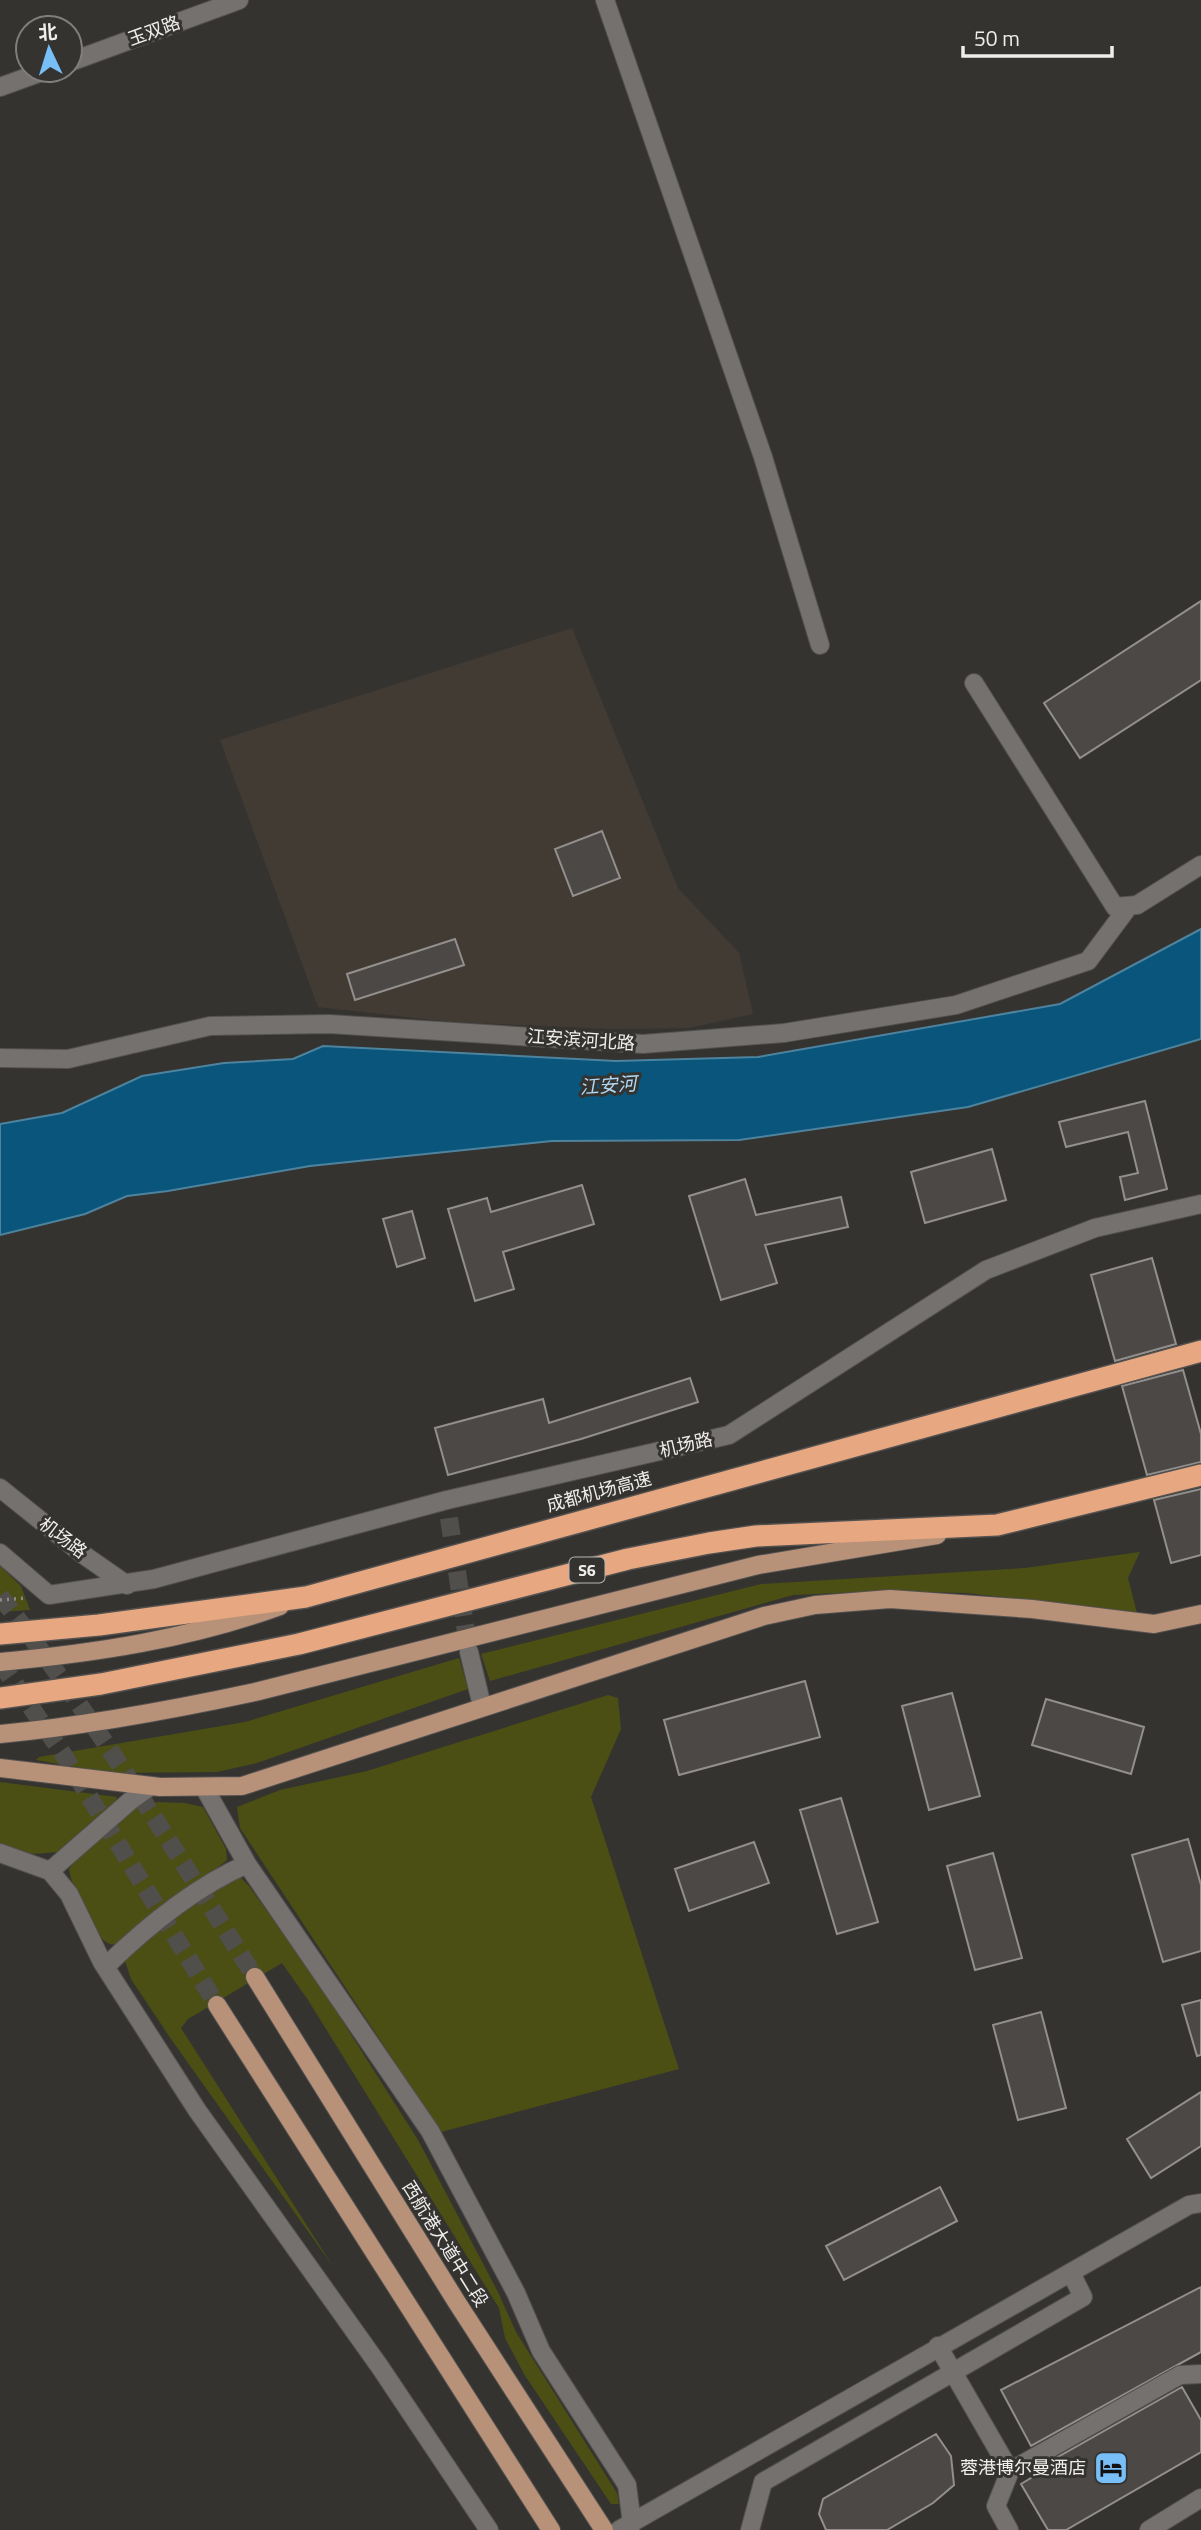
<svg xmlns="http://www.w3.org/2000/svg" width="1201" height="2530" font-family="'Titillium Web','Noto Sans SC',sans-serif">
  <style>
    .built { fill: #423b34 }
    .green { fill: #4b4f14 }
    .water { fill: #09557c; stroke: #4e839e; stroke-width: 2 }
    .building { fill: #4b4846; stroke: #928f8d; stroke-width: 2 }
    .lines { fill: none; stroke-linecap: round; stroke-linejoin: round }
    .minor-tunnel { stroke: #514f4c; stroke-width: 18; stroke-dasharray: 18 9; stroke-linecap: butt }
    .major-tunnel { stroke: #514f4c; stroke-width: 18; stroke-dasharray: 18 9; stroke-linecap: butt }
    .minor-casing { stroke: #53514f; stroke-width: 20 }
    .major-casing { stroke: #53514f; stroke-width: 20 }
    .highway-casing { stroke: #53514f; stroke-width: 24 }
    .path { stroke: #8e8c8a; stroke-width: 3.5; stroke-dasharray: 2 5; stroke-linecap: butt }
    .minor { stroke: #74716e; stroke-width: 18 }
    .major { stroke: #b89179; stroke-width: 18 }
    .highway { stroke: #e6a781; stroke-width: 21 }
    .labels { text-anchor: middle; stroke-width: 6; stroke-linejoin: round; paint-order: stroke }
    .shield { fill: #353330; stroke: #b8b6b4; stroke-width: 2 }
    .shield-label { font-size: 16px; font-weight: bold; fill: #f0eeed }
    .street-label { font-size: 18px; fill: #f0eeed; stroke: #353330 }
    .poi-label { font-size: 18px; fill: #f0eeed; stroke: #353330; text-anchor: end }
    .water-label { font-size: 19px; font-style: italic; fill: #b1daf6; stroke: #353330 }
  </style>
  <rect width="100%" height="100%" fill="#353330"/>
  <path class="built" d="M572,628l106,260 61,65 14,61 -64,14 -80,1 -158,-7 -133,-15 -98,-267z"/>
  <path class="green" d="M1140,1552l-12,26 9,35 -170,-20 -83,-2 -91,4 -303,86 -9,-27 280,-70 264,-16z
    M0,1566l21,20 9,24 -30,2z
    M459,1658l9,31 -211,74 -40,9 -107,1 -74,-13 3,-3 206,-35z
    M608,1695l10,3 3,31 -30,68 88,272 -238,63 -201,-304 -3,-21 43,-17 87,-19z
    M0,1782l117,15 -3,7 -28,22 -21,25c-22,3 -45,5 -65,-3z
    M158,1802l27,1 18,4 23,42 1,11 -105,85c-6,0 -12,0 -16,-3 -16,-11 -34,-54 -37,-73l13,-18 53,-43z
    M232,1878h9l8,8 63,87 106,167 80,152 18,40 101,161 2,11h-8l-87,-130 -19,-36 -6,-30 -191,-308 -26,-37 -94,56 -7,9 153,240 -163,-229 -40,-60 -6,-18c29,-36 69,-58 107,-83z"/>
  <path class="water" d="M1201,929v110l-233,68 -229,33 -187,1 -242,25 -142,25 -41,5 -42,18 -85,21v-111l62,-11 80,-37 82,-13 69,-4 30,-13 293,15 142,-4 302,-53z"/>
  <path class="building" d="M1201,601v79l-121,78 -36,-55z
    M602,831l18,47 -47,18 -18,-47z
    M455,939l9,26 -109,35 -8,-26z
    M1145,1101l22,88 -42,11 -5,-23 18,-4 -10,-41 -62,15 -7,-25z
    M992,1149l14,51 -81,23 -14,-51z
    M745,1179l11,36 85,-18 7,30 -83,18 12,38 -56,17 -32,-104z
    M582,1185l12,39 -91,28 11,37 -39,12 -27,-92 39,-11 4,14z
    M412,1211l13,47 -28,9 -14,-48z
    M1152,1258l24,86 -61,17 -24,-86z
    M1183,1370l18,64v28l-54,13 -25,-89z
    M690,1378l8,24 -117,37 -133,36 -13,-47 108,-29 6,24z
    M1201,1489v66l-30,8 -17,-63z
    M805,1681l15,56 -141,38 -15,-55z
    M952,1693l28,103 -51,14 -27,-104z
    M1046,1699l98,28 -13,47 -99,-29z
    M841,1798l37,124 -41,12 -37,-124z
    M1188,1839l13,46v66l-38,11 -31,-107z
    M754,1842l15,41 -80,28 -14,-42z
    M993,1853l29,105 -47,12 -28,-104z
    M1201,2000v55l-4,1 -15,-51z
    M1041,2012l25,96 -48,12 -25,-95z
    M1201,2092v54l-50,32 -24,-39z
    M940,2187l17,34 -113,59 -18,-34z
    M1201,2287v65l-170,94 -30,-56z
    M1182,2387l19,33v32l-135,78h-18l-27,-46 23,-14 -2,-4z
    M936,2434l15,22 3,29 -21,18 -46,27h-61l-7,-16 4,-15z"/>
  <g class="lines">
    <path class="minor-tunnel" d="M449,1518l20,134"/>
    <path class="major-tunnel" d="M0,1596c94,121 173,252 255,381
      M0,1662l63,92 154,251"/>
    <g class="minor-casing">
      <path id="minor" d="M605,0l158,457 57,188
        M70,62l169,-62
        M0,87l47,-17
        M974,683l141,224 22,-2 64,-40
        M0,1058l68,1 142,-33 119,-2 314,20 141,-11 172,-28 132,-44 41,-55
        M0,1488l81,65 46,32
        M0,1553l49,42 105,-16 293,-79 282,-65 257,-165 109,-42 106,-24
        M469,1652l13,54
        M204,1787l43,77 183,267 86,162 25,58 86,134 5,39
        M0,1853l50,18 19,23 33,68 95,148 183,257 109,163
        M50,1871l80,-70 21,-15
        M105,1967c41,-40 90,-80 142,-103
        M938,2346l72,125 -14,35 13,24
        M1010,2471l170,-96 21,-1
        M619,2530l570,-325 12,-2
        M750,2530l13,-48 320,-185 -12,-24
        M1149,2530l52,-32"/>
    </g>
    <g class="major-casing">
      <path id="major" d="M0,1662c96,-9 189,-23 280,-56
        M0,1734c86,-8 171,-24 255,-42l503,-127 179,-30
        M0,1768l160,19 82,-1 522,-170 51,-11 75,-6 142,10 122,15 47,-10
        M255,1977l201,324 148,229
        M217,2005l334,525"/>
    </g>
    <g class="highway-casing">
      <path id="highway" d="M0,1634l99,-9 207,-28 895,-246
        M0,1698l101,-14 198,-40 329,-85 81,-16 47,-7 241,-11 204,-50"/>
    </g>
    <path class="path" d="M0,1600l26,-2"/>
    <use href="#minor" class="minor"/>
    <use href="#major" class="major"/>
    <use href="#highway" class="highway"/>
  </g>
  <defs>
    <g id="hotel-square" transform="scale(1.75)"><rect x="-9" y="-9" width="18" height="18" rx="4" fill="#78bff8" stroke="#353330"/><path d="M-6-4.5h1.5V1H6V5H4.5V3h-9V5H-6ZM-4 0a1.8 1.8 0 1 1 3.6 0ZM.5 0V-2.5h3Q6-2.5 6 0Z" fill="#111"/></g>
  </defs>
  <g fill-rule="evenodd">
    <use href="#hotel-square" x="1111" y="2468"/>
  </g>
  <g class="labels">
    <rect class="shield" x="569.5" y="1557.5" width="35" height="25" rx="5"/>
    <g class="shield-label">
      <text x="587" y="1576">S6</text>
    </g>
    <g class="street-label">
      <text transform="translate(154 31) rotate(-20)" y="6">玉双路</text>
      <text transform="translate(581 1040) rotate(4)" y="6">江安滨河北路</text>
      <text transform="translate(686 1445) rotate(-13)" y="6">机场路</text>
      <text transform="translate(599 1492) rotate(-15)" y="6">成都机场高速</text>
      <text transform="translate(63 1538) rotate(37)" y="6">机场路</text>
      <text transform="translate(445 2244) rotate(58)" y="6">西航港大道中二段</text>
    </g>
    <g class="poi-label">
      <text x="1086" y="2474">蓉港博尔曼酒店</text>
    </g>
    <g class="water-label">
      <text transform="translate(608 1085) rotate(-4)" y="7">江安河</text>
    </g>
  </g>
  <g transform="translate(49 49) rotate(356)"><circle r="33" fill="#353330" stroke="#807e7c" stroke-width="2"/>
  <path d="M0-5L12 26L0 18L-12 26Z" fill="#78bff8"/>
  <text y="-10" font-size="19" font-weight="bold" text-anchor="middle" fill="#f0eeed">北</text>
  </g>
  <path d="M963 46v10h149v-10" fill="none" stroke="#f0eeed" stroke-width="3.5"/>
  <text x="974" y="46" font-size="21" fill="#f0eeed" stroke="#353330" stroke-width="5" paint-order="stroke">50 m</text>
</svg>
